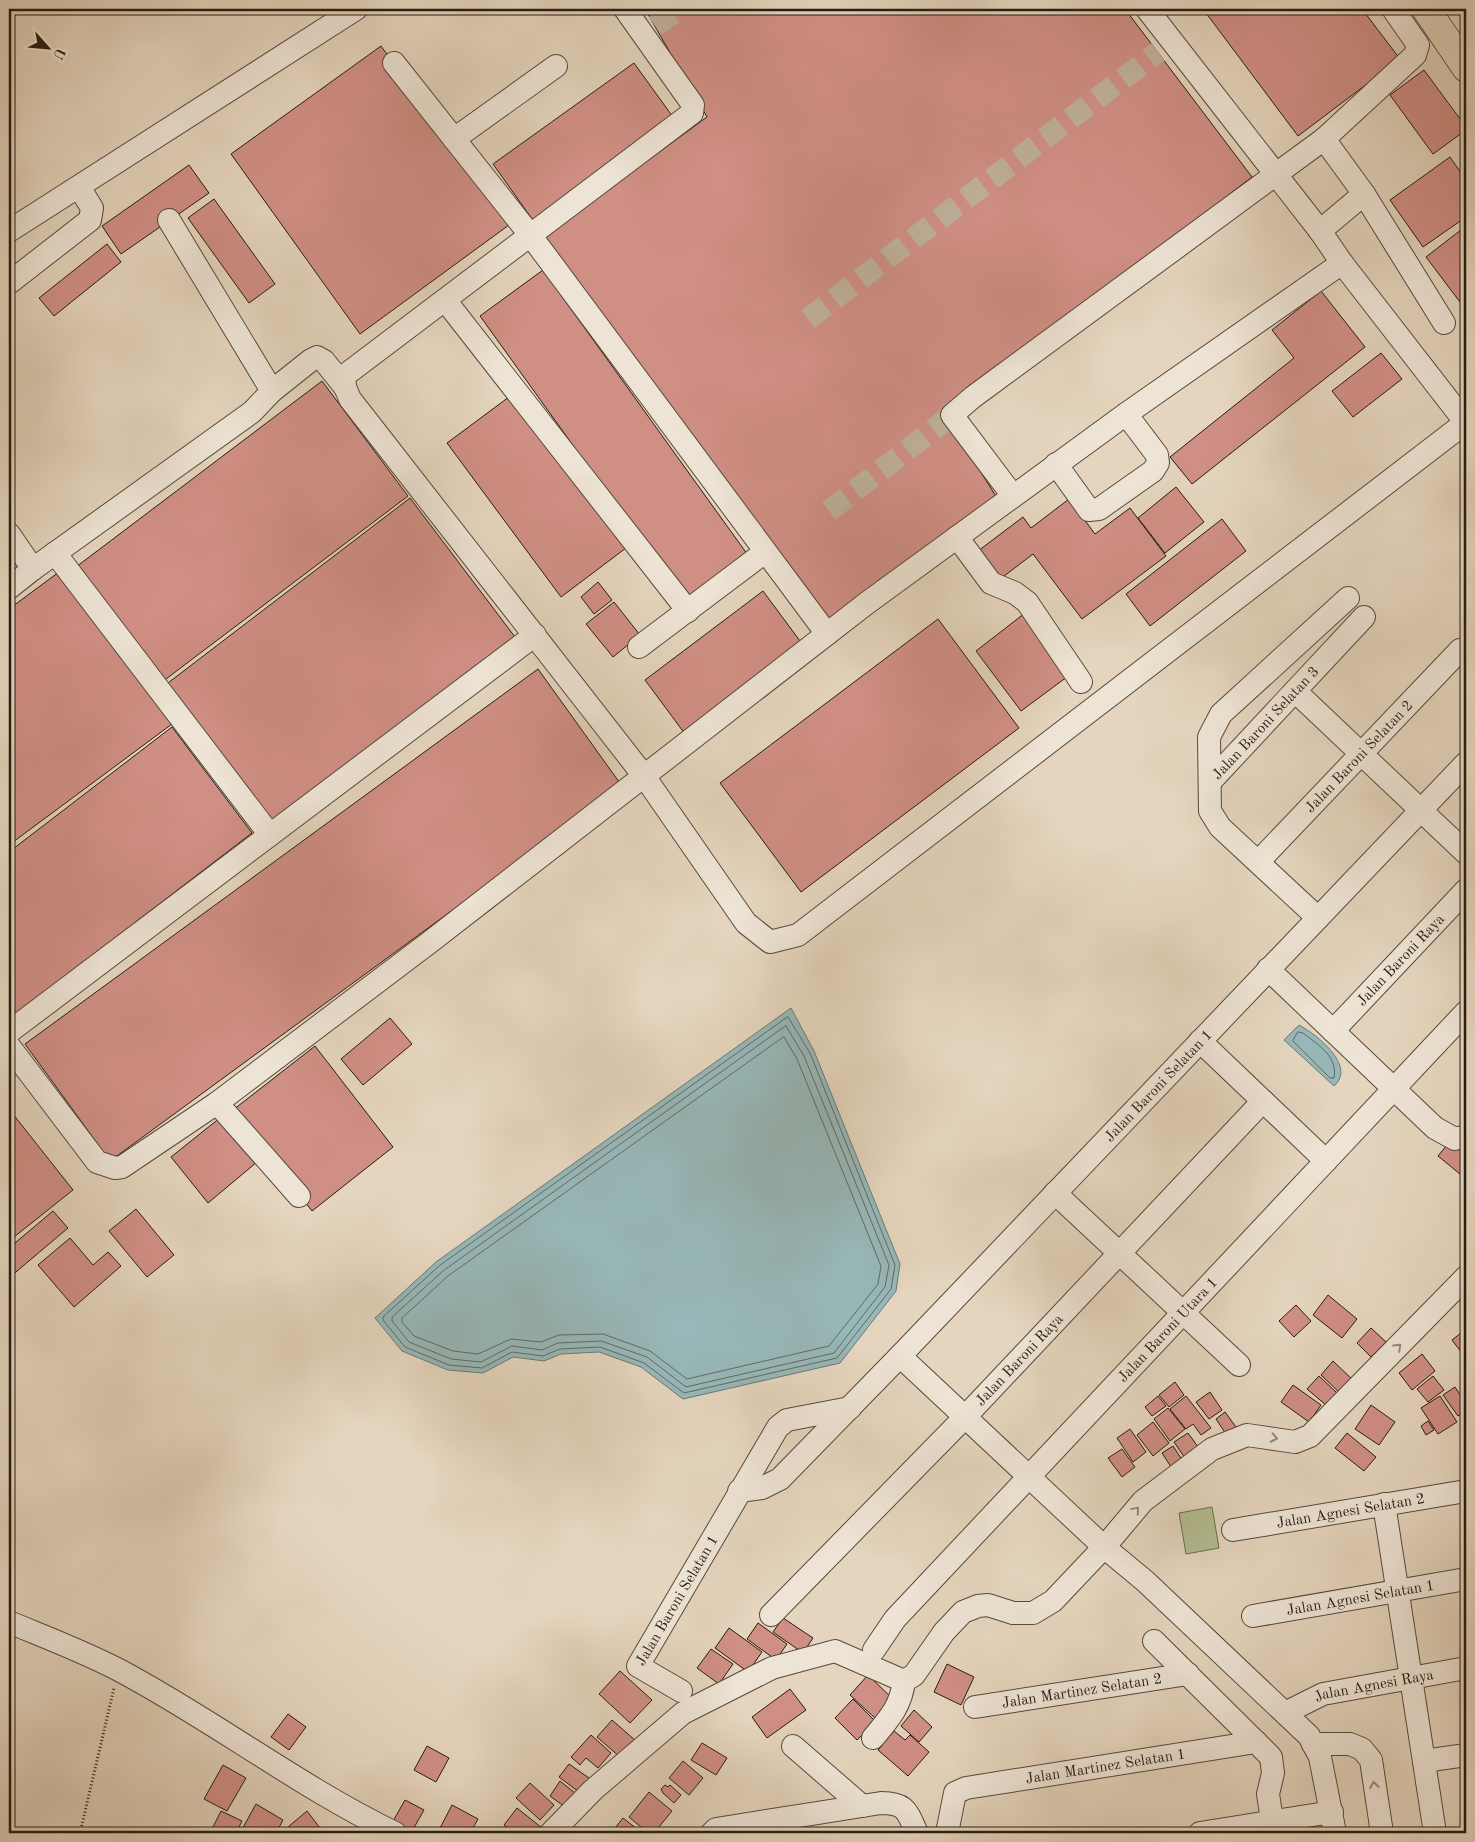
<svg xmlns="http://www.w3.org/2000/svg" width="1475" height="1842" font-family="'Old Standard TT',serif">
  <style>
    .green { fill: #b4bd92; stroke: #6d6c52 }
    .water { fill: #97b7b8; stroke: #6a7975 }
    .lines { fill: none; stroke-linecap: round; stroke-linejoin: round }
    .shore { stroke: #5e6a64; stroke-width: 1 }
    .building { fill: #d08f85; stroke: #261c11 }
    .minor-tunnel { stroke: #bfb09b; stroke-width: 22; stroke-dasharray: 22 11; stroke-linecap: butt }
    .minor-casing { stroke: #564a3c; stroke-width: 24 }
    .major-casing { stroke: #261c11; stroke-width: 29 }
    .path { stroke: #261c11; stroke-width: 3; stroke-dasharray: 1 2.5; stroke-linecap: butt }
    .minor { stroke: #eee4d5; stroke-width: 22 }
    .major { stroke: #e5d5be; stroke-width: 28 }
    .oneway { stroke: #948a7d }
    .labels { text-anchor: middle; stroke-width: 4; stroke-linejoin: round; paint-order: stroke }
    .street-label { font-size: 15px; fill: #261c11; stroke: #eee4d5 }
  </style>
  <rect width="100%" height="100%" fill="#e5d5be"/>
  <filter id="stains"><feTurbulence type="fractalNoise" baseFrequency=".004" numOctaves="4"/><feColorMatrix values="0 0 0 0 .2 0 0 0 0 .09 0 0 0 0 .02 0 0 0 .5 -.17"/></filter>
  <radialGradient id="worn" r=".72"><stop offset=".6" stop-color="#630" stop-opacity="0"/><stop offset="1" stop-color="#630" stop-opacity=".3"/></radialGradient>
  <path class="green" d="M1212,1507l7,41 -33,6 -7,-41z"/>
  <path class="water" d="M791,1008l23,43 86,213 -4,27 -56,72 -157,36 -42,-32 -42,-15 -38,2 -17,7 -31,-4 -30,16 -35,-3 -46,-19 -27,-33 61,-56z
    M1299,1025c17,9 58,41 35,61l-50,-46z"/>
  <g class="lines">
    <path class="shore" d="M788,1017l22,36 85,212 -4,24 -54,69 -153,35 -40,-30 -44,-16 -40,2 -17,7 -31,-4 -30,16 -33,-3 -44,-18 -22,-27v-3l56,-51z
      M786,1026l18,30 85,209 -4,22 -51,66 -148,34 -39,-30 -46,-16 -43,2 -16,7 -30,-4 -31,16 -30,-3 -42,-17 -17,-21v-4l51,-46z
      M1298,1032l5,1c15,12 35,23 31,45h-4l-37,-37z
      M784,1037l13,22 84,207 -3,18 -49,62 -142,33 -37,-28 -47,-17 -44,1 -18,7 -30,-3 -33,15 -25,-3 -39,-15 -12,-14v-4l46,-42z"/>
  </g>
  <path class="building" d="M645,9h480l127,168 -308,236 53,85 -166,125 -293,-382 169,-124z
    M1203,9h159l38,50 -102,77z
    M381,46l128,179 -149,109 -129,-180z
    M634,63l44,61 -141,102 -44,-62z
    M1424,70l42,57v3l-33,24 -43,-59z
    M1450,157l16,23v37l-43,30 -33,-47z
    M189,165l20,28 -88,61 -19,-28z
    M214,199l61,85 -26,19 -61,-85z
    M1466,226v84l-40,-53z
    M107,244l14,18 -67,54 -15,-18z
    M543,270l207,288 -63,46 -207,-288z
    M1321,291l44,56 -173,137 -22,-27 124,-99 -22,-28z
    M1381,353l21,26 -49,38 -21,-26z
    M322,381l86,115 -246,186 -86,-115z
    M513,394l113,154 -65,49 -114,-154z
    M1176,487l28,35 -39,31 -27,-35z
    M410,498l105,139 -246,187 -105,-138z
    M1069,499l26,35 35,-26 36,48 -84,63 -49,-65 -34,26 -21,-29 45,-34 8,11z
    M1222,519l24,32 -96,75 -24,-32z
    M59,572l113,152 -163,121v-236z
    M598,582l14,18 -18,14 -13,-17z
    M763,591l40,54 -118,89 -40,-54z
    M614,602l26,33 -27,22 -27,-33z
    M1025,613l46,61 -50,37 -45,-60z
    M938,619l81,109 -218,164 -81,-109z
    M538,669l84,117 -512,375 -85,-117z
    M172,727l80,106 -243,186v-167z
    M390,1018l22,26 -49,41 -22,-26z
    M315,1046l78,101 -81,64 -79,-101z
    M9,1109l64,81 -64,51z
    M221,1117l36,45 -49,41 -37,-46z
    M1452,1139l14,11v29l-28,-23z
    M136,1209l38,46 -27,22 -38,-46z
    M53,1211l15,17 -58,49 -1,-29z
    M70,1238l23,27 15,-13 13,14 -47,41 -36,-42z
    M1328,1295l29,24 -15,19 -29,-23z
    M1296,1305l15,16 -17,16 -15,-16z
    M1371,1328l15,14 -15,15 -14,-14z
    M1466,1329v27l-1,1 -13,-17z
    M1422,1354l13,17 -23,19 -13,-17z
    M1333,1361l22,21 -13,13 -21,-20z
    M1319,1376l18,17 -11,12 -19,-16z
    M1433,1376l11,14 -16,12 -11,-13z
    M1175,1382l9,13 -15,12 -10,-12z
    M1293,1385l28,20 -12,17 -28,-20z
    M1455,1387l11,17v7l-8,5 -15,-21z
    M1210,1392l12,18 -13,9 -13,-17z
    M1158,1396l8,10 -14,10 -7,-9z
    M1186,1396l25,32 -10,7 -8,-11 -7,5 -16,-20z
    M1440,1396l17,26 -19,12 -17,-26z
    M1371,1405l24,17 -16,23 -24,-16z
    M1168,1408l17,21 -15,12 -16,-22z
    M1225,1412l11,15 -10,7 -10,-15z
    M1428,1421l6,9 -8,5 -5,-9z
    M1153,1422l16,21 -16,13 -16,-21z
    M1130,1429l16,23 -13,10 -16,-24z
    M1188,1433l13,18 -14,10 -13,-19z
    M1347,1433l29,24 -12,14 -29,-23z
    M1173,1446l13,20 -11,7 -13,-20z
    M1122,1449l13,18 -13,10 -14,-19z
    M783,1618l30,20 -10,15 -30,-21z
    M758,1623l29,21 -11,16 -29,-21z
    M729,1628l33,24 -14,20 -33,-24z
    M711,1649l22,15 -14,20 -22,-16z
    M947,1664l27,13 -13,28 -27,-13z
    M620,1671l32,29 -22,23 -31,-29z
    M868,1675l26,25 -18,19 -26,-24z
    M790,1689l16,21 -39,28 -15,-21z
    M853,1699l23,23 -19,18 -22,-22z
    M914,1710l18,17 -13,15 -18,-16z
    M288,1714l18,13 -17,23 -18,-13z
    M612,1720l24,21 -15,17 -24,-21z
    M894,1731l11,9 5,-5 19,17 -21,24 -30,-26z
    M591,1735l20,18 -13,15 -12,-10 -6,7 -9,-8z
    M702,1743l25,15 -11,17 -25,-15z
    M427,1746l22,12 -13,24 -22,-12z
    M683,1761l20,17 -14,17 -20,-17z
    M569,1764l20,14 -10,14 -20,-15z
    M223,1765l23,13 -19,33 -23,-12z
    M560,1781l15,12 -10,14 -15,-11z
    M530,1783l24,22 -14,15 -24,-22z
    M665,1785l3,2 2,-2 11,10 -7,8 -11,-10 -2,-4z
    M649,1792l23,19 -18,22h-6l-19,-16z
    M405,1800l19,10 -13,23 -19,-10z
    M256,1804l27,16 -7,13h-36z
    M452,1805l26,14 -8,14 -32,-1z
    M517,1808l30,24 -1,1h-32l-10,-8z
    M221,1811l21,10 -6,12h-26z
    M307,1811l13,17 -7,5h-19l-6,-6z
    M623,1818l19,15h-31z"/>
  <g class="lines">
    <path class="minor-tunnel" d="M655,26l24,-17
      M808,319l350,-267
      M829,511l119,-93"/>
    <g class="minor-casing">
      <g id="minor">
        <path d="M625,9l68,96 -1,8 -348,263 1,11 5,12 294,377 102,147 24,19 28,-7 667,-512"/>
        <path d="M1147,9l173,222 22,32"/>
        <path d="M394,63l137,173 296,398"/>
        <path d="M454,139l102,-73"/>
        <path d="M1324,139l40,55 80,129"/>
        <path d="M9,231l347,-222"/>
        <path d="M1320,231l44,-37"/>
        <path d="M9,283l81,-63 2,-12 -13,-21"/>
        <path d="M445,300l243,311"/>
        <path d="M272,391l39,-31 6,-3 7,4 21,26"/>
        <path d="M1056,464l33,46 10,-1 54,-38 5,-8 -1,-8 -31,-41"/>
        <path d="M1013,496l-61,-81 21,-18 351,-258 91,-84 3,-10 -25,-36"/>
        <path d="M9,534l24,35 -24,19"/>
        <path d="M957,537l34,46 24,10 12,9 54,80"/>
        <path d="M55,553l215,282"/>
        <path d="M33,569l219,-157 20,-21 -103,-171"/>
        <path d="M639,647l126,-95"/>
        <path d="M1295,691l171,162"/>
        <path id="s1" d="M1210,782l154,-165"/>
        <path id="s2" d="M1258,862l202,-212"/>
        <path d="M1318,918l-98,-91 -10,-16 -1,-74 12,-23 127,-116"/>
        <path d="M1268,969l167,159 20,11 11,-3"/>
        <path id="s3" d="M1333,1031l133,-141"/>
        <path d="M9,1032l526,-397"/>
        <path d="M1200,1041l126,120"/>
        <path d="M9,1046l88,116 18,6 7,-1 95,-64 213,-161 437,-339 259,-189 216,-151 124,160"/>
        <path d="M217,1103l82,93"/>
        <path d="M1055,1193l184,172"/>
        <path d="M900,1356l204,191 41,34 164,155 11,21 15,76"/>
        <path id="s4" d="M739,1491l23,-3 18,-9 120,-123 566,-593"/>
        <path d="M1384,1504l51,329"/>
        <path id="s5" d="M1233,1530l233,-39"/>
        <path id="s6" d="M771,1615l194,-198 298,-316"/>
        <path id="s7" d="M1253,1616l213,-37"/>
        <path d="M9,1622c36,15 73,29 108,47 95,50 181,117 278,164"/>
        <path d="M1154,1641l117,116 2,16 -5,21 6,39"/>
        <path id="s8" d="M874,1650l21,-31 571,-607"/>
        <path id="s9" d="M681,1691l-43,-25 140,-239 9,-7 63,-12"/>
        <path id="s10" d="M975,1707l213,-33"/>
        <path id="s11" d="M1285,1713l38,-19 143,-26"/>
        <path d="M873,1738c16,-19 28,-32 31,-57"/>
        <path d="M1313,1744h37l12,5 9,11 11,73"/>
        <path d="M793,1746l69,60"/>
        <path d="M1424,1761l42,-6"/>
        <path d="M551,1833l42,-43 90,-77 89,-45 63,-17 69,30 10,-6 30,-43 19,-20 15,-6 10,-1 25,8h20l20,-12 53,-56 37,-44 69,-52 35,-14 48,7 15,-6 156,-159"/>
        <path d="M712,1833l4,-4 165,-26c26,0 26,9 36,30"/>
        <path id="s12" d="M947,1833l8,-40 11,-5 290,-46"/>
        <path d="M1200,1833l132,-21"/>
      </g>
    </g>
    <g class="major-casing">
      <path id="major" d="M1426,9l40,59"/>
    </g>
    <path class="path" d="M80,1833l34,-145"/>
    <use href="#minor" class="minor"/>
    <use href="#major" class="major"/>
  </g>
  <defs><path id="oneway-chevron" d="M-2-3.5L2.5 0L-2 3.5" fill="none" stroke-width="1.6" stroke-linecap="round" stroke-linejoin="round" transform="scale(1.25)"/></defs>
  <g class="oneway">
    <use href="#oneway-chevron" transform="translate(1398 1347) rotate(-44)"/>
    <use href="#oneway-chevron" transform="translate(1274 1438) rotate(12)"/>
    <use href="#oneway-chevron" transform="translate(1136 1510) rotate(-50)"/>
    <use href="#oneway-chevron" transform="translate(1374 1785) rotate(-99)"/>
  </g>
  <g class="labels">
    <g class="street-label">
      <text dy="5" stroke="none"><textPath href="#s1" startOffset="81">Jalan Baroni Selatan 3</textPath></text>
      <text dy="5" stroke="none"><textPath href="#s2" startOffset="146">Jalan Baroni Selatan 2</textPath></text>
      <text dy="5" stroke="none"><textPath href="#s3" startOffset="98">Jalan Baroni Raya</textPath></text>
      <text dy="5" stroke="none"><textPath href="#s4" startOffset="589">Jalan Baroni Selatan 1</textPath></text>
      <text dy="5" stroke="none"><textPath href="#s8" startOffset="435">Jalan Baroni Utara 1</textPath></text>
      <text dy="5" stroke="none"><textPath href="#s6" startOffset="356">Jalan Baroni Raya</textPath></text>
      <text dy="5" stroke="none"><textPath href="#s5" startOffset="119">Jalan Agnesi Selatan 2</textPath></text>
      <text dy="5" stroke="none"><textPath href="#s7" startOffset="109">Jalan Agnesi Selatan 1</textPath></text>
      <text dy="5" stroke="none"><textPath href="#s9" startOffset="126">Jalan Baroni Selatan 1</textPath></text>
      <text dy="5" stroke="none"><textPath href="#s11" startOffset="94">Jalan Agnesi Raya</textPath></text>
      <text dy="5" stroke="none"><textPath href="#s10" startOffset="108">Jalan Martinez Selatan 2</textPath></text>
      <text dy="5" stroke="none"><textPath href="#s12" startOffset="194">Jalan Martinez Selatan 1</textPath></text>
    </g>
  </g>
  <rect width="1475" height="1842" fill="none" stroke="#e5d5be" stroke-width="30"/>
  <rect x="10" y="10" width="1455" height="1822" fill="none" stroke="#261c11" stroke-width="2.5"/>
  <rect x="15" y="15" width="1445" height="1812" fill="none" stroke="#261c11"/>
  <g transform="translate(48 48) rotate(117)" stroke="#eee4d5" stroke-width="4" paint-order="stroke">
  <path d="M0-4L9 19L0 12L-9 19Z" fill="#261c11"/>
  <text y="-8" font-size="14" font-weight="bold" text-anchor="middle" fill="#261c11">U</text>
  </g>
  <rect width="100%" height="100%" filter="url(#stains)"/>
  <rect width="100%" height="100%" fill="url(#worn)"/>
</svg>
